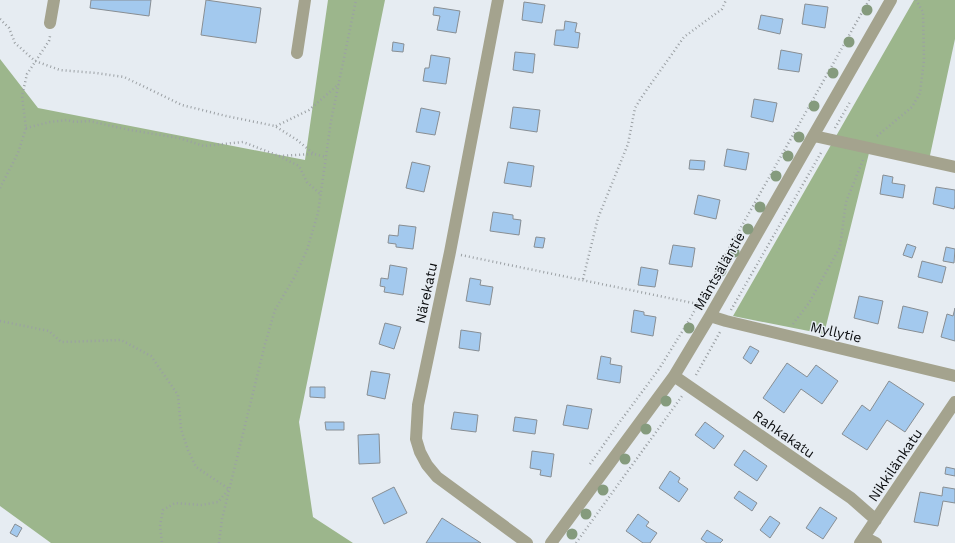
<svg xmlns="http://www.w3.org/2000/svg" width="955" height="543" font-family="'Work Sans',sans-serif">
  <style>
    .forest { fill: #9cb68c }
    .building { fill: #a3c9ee; stroke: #888e93 }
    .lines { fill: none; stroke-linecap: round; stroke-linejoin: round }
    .path { stroke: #9ba0a4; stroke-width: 2.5; stroke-dasharray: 1 3; stroke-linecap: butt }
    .minor { stroke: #a4a38e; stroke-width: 12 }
    .tree { fill: #859b7d }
    .labels { text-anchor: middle; stroke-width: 3; stroke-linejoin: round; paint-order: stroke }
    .street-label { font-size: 14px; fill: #0b0d0f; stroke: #e6ecf2 }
  </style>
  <rect width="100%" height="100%" fill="#e6ecf2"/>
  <path class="forest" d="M328,0h57l-86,422 14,95 40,26h-302l-51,-37v-447l38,49 267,52z
    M914,0h41v39l-26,121 -59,-11 -46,185 -91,-18z"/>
  <path class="building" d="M91,0h60l-2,16 -59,-8z
    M206,0l55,8 -5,35 -55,-8z
    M524,2l21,3 -3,18 -20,-3z
    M805,4l23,3 -3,21 -23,-4z
    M434,7l26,4 -4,22 -19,-3 3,-14 -7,-1z
    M761,15l22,4 -3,15 -22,-5z
    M565,21l12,2 -2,9 5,1 -2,15 -24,-3 2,-15h8z
    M393,42l11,2 -1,8 -11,-1z
    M781,50l21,4 -3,18 -21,-3z
    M515,52l20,2 -2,19 -20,-3z
    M431,55l19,3 -4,26 -23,-3 2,-13h4z
    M754,99l23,4 -4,19 -22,-5z
    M513,107l27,3 -3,22 -27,-4z
    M421,108l19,4 -5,23 -19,-3z
    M727,149l22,4 -3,17 -22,-4z
    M690,160l15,1 -1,9 -15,-1z
    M412,162l18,4 -6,26 -18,-4z
    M508,162l26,4 -3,21 -27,-4z
    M883,175l10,2 -1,6 13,2 -2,13 -23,-4z
    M936,187l19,3v15l-1,4 -21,-5z
    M698,195l22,5 -4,19 -22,-5z
    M493,212l20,3v4l8,1 -2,15 -29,-4z
    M399,225l17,2 -3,22 -17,-2v-3l-8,-1 1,-8 9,1z
    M536,237l9,1 -2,10 -9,-1z
    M907,244l9,3 -4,11 -9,-3z
    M673,245l22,3 -3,19 -23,-3z
    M946,247l9,2 -1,14 -11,-2z
    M922,261l24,6 -4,16 -24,-6z
    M390,265l17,3 -4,27 -19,-3 1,-5 -5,-1 1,-8 7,1z
    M641,267l17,3 -3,17 -17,-2z
    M470,278l11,2 -1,5 13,2 -3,18 -24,-4z
    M859,296l24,5 -5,23 -24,-6z
    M903,306l25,6 -5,21 -25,-5z
    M955,308v33l-14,-4 6,-23 6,2z
    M634,310l10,2v3l12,2 -3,19 -22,-4z
    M385,323l16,4 -7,22 -15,-5z
    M461,330l20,3 -2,18 -20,-3z
    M750,346l9,5 -8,13 -8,-6z
    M601,356l10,2 -1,6 12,2 -2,17 -23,-4z
    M787,363l20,14 9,-12 22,16 -16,23 -21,-15 -17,24 -21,-15z
    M371,371l19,3 -5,25 -18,-4z
    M889,381l35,23 -19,28 -18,-12 -20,30 -25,-16 20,-29 8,6z
    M310,387h15v11l-15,-1z
    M567,405l25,4 -4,20 -25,-4z
    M454,412l24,3 -2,17 -25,-3z
    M515,417l22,3 -2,14 -22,-3z
    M325,422h19v8h-18z
    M705,422l19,14 -10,13 -19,-14z
    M379,434l1,29 -21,1 -1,-29z
    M744,450l23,16 -10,15 -23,-16z
    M532,451l22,3 -3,23 -11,-2 1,-5 -11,-2z
    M946,467l9,2v7l-10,-2z
    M670,471l10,7 -2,4 10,7 -9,13 -20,-14z
    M394,487l13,26 -23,11 -12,-26z
    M943,487l12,2v14l-12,-2 -5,25 -24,-4 6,-30 22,4z
    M739,491l18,12 -5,8 -18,-13z
    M820,507l17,11 -14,21 -17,-11z
    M638,514l11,8 -3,4 11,7 -7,10h-7l-17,-12z
    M770,516l10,7 -10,15 -10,-8z
    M442,518l39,25h-55z
    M15,524l7,4 -5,9 -7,-4z
    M707,530l16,10 -3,3h-13l-6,-4z"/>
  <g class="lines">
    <path class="path" d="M0,19l9,9 6,15 20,18 25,9 36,3 28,4 58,28 44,11 49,10 22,14 17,14
      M276,126l33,-16 30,-26
      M26,128l24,-6 17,-2 8,2 14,-1 41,9 49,8 25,8 39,-4 36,14 35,-2 12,3
      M835,128l15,-26
      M877,136l35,-29 8,-14 4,-33 -1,-48 -7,-12
      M279,156l20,10 8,16 13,12
      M0,188l18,-35 8,-25 -4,-32 5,-22 22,-33 1,-5
      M461,255l237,49
      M583,279l15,-61 30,-74 7,-36 6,-10 43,-61 38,-28 4,-9
      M708,295l-4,-2 165,-293
      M731,310l91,-159
      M0,321l49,10 12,11 60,-2 30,16 27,39 3,34 7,21 8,17 33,22 -11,13 -17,3 -26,-2 -12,7 -3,16 2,17
      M793,324l16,-21 31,-56 6,-45 17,-42
      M696,375l24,-43
      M590,464l29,-41 40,-54 31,-50 14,-26
      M219,543l3,-24 43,-175 10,-34 20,-34 12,-26 11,-37 13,-92 25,-121
      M576,543l106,-147"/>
    <path class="minor" d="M498,0l-48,252 -32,153 -2,34 4,13 7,13 10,12 90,66
      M50,23l4,-23
      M297,53l8,-53
      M814,136l141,31
      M710,316l16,5 229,55
      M674,376l177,122 25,22
      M864,537l12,6
      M551,543l123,-167 36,-60 181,-316
      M860,543l95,-141"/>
  </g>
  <g class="tree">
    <circle cx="867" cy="10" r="5.5"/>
    <circle cx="849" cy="42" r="5.5"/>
    <circle cx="833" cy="73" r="5.5"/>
    <circle cx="814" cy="106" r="5.5"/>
    <circle cx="799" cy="137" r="5.5"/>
    <circle cx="788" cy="156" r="5.5"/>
    <circle cx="776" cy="176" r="5.5"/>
    <circle cx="760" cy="207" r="5.5"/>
    <circle cx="748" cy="229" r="5.5"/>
    <circle cx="734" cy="252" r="5.5"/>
    <circle cx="721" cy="271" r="5.5"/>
    <circle cx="689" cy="328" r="5.5"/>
    <circle cx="666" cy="401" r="5.5"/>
    <circle cx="646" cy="429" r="5.5"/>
    <circle cx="625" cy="459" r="5.5"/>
    <circle cx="603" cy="490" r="5.5"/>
    <circle cx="586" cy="514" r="5.5"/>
    <circle cx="572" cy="534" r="5.5"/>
  </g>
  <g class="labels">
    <g class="street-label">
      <text transform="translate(719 271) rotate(-60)" y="5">Mäntsäläntie</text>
      <text transform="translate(426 293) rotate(-78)" y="5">Närekatu</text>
      <text transform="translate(836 332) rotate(13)" y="5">Myllytie</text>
      <text transform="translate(784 434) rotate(35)" y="5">Rahkakatu</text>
      <text transform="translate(895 465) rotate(-56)" y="5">Nikkilänkatu</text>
    </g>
  </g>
</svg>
